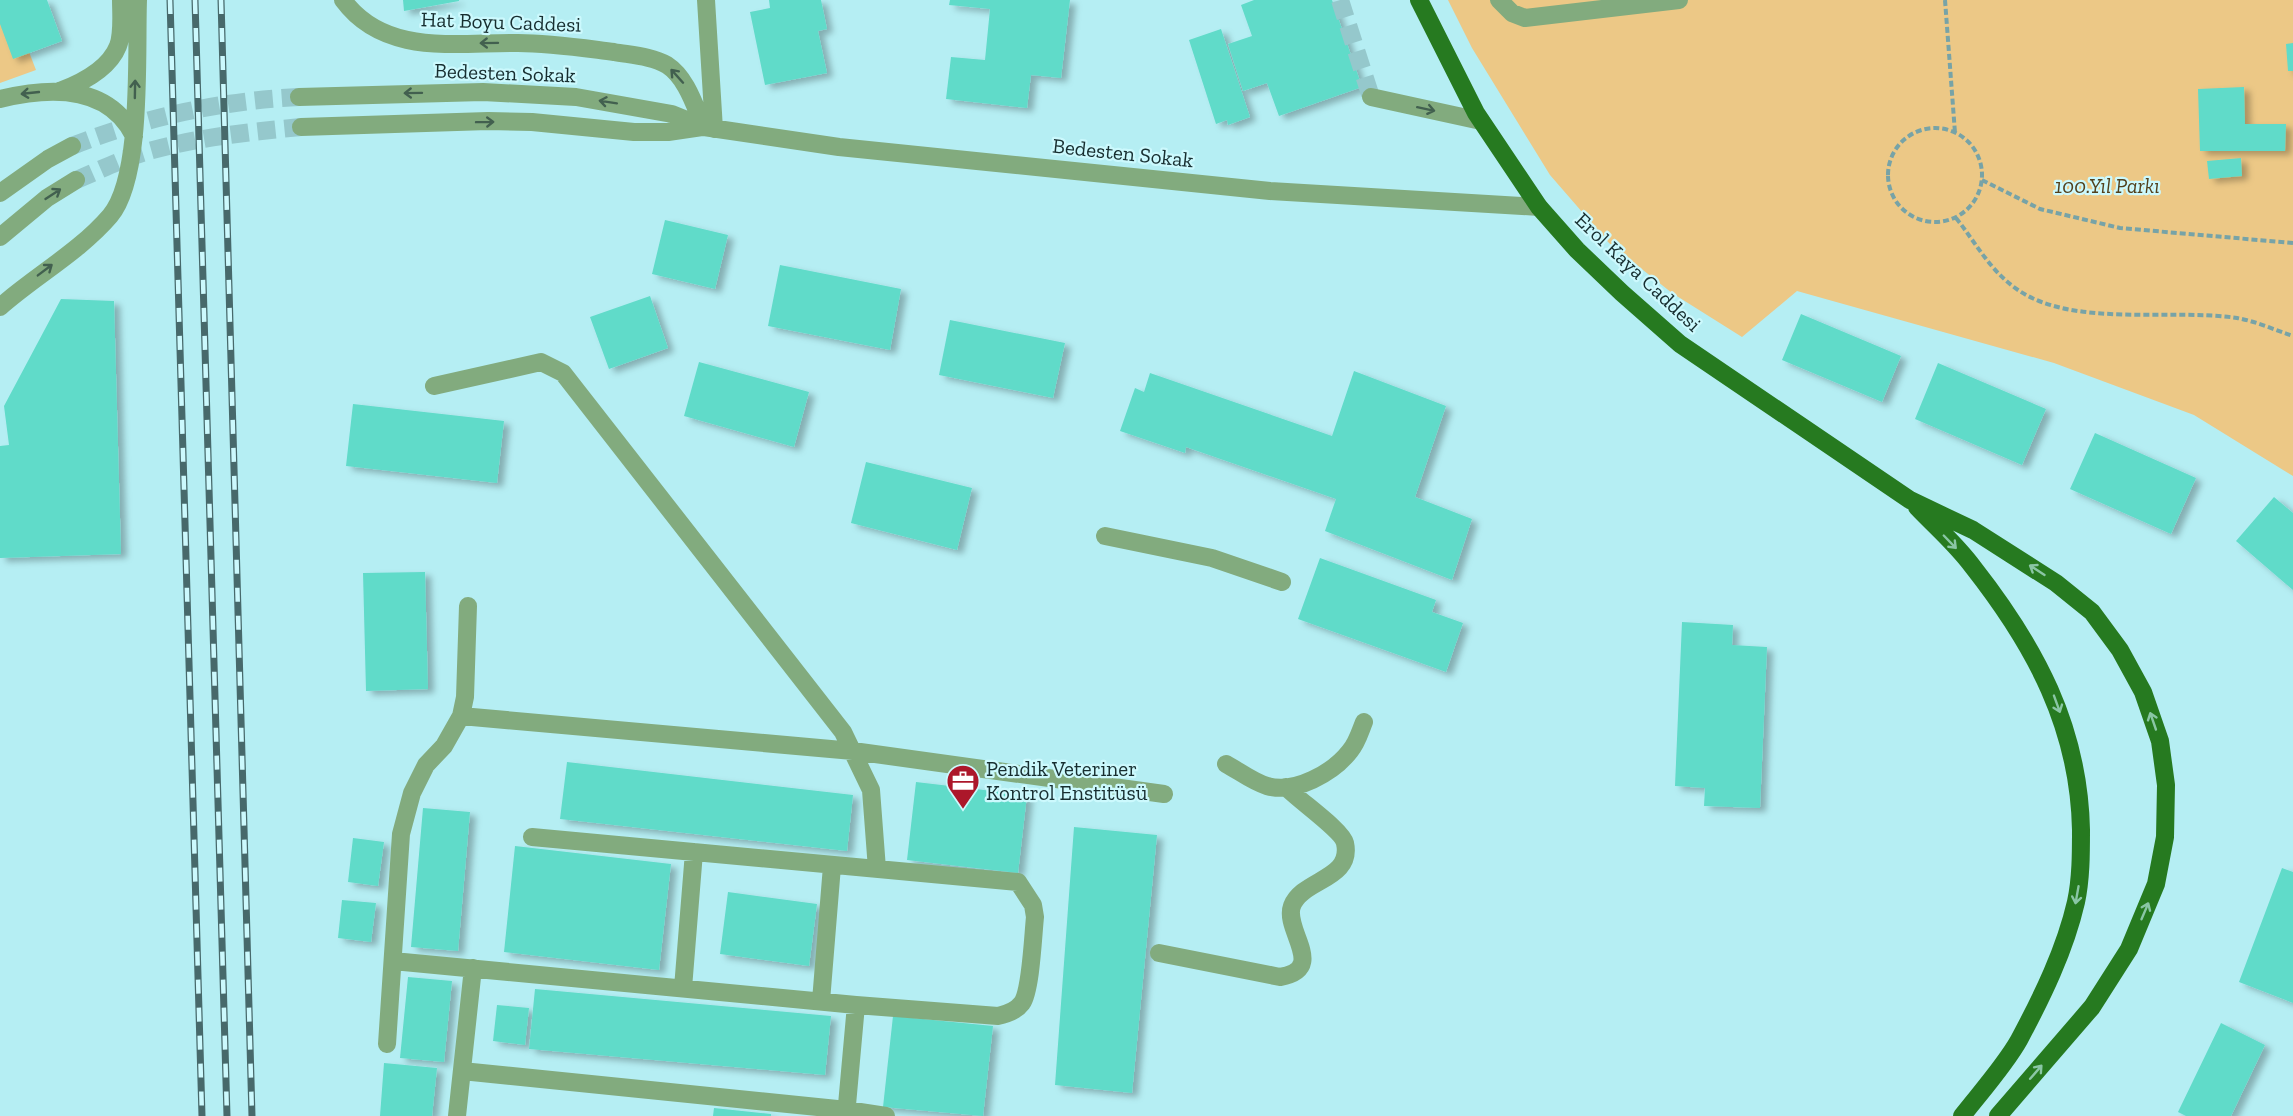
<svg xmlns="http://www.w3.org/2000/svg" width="2293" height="1116" font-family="'Zilla Slab',serif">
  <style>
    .green { fill: #ecc886 }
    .building { fill: #60dbc9; filter: url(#shadow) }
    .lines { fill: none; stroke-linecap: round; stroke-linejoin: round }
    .minor-tunnel { stroke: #95c8cc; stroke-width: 18; stroke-dasharray: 18 9; stroke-linecap: butt }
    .path { stroke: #77a3a7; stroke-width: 4; stroke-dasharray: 6 3; stroke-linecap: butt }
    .minor { stroke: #82ab7e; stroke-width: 18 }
    .major { stroke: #267a20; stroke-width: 18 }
    .rail-casing { stroke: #47696b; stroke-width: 7 }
    .rail { stroke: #ccf9fd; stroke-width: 4.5; stroke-dasharray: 14; stroke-linecap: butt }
    .oneway { stroke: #42604f }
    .oneway2 { stroke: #8ac6a5 }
    .labels { text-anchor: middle; stroke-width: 4.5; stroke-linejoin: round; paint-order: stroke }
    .street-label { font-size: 21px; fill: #172e30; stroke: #ccf9fd }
    .park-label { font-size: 21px; font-style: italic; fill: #53411d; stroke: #ccf9fd }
    .poi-label { font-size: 21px; fill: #172e30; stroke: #ccf9fd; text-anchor: start }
  </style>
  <defs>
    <filter id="shadow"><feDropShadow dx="6" dy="4" stdDeviation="3" flood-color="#0004"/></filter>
  </defs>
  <rect width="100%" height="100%" fill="#b5eef3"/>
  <path class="green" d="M0,0h9l27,70 -36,13z
    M1448,0h845v476l-99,-61 -140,-52 -257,-72 -55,46 -70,-44 -63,-50 -59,-68 -78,-127z"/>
  <path class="building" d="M0,0h47l15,41 -49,18 -13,-35z
    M403,0h56v1l-55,10z
    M769,0h52l6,29 -9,2 9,42 -62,12 -15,-73 20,-4z
    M950,0h120l-9,78 -30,-3 -4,33 -81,-9 5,-42 34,3 5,-51 -41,-4z
    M1254,0h78l30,87 -83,29 -12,-33 -24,8 -15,-47 24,-8 -11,-31z
    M1221,29l29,88 -22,8 -1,-5 -11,4 -27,-84z
    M2293,43v28h-5l-2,-27z
    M2244,87l1,37h41l-1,27h-85l-2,-62z
    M2241,158l1,18 -33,3 -2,-18z
    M665,220l63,15 -13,54 -63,-15z
    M780,265l121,24 -11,61 -122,-24z
    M650,296l18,52 -59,21 -19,-52z
    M61,299l53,2 7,253 -121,4v-112l9,-1 -5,-39z
    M1801,314l100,42 -19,46 -100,-42z
    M950,320l115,23 -12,55 -114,-23z
    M699,362l110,30 -15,55 -110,-31z
    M1938,363l108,46 -24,56 -107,-46z
    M1354,371l92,35 -31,91 57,22 -20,61 -127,-49 11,-32 -150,-52 -1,6 -65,-22 15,-43 9,4 6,-19 182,63z
    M353,404l151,17 -7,62 -151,-17z
    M2095,433l101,45 -25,56 -101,-45z
    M866,462l106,26 -15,62 -106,-27z
    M2274,497l19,16v77l-57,-49z
    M1320,558l116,42 -4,12 31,11 -17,49 -148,-53z
    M425,572l3,117 -62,2 -3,-118z
    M1682,622l51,3 -1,20 35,2 -7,161 -56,-2 1,-18 -30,-2z
    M567,762l286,33 -6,56 -287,-32z
    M916,782l111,13 -9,78 -111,-13z
    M423,808l47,4 -12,139 -47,-4z
    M1074,827l83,8 -25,258 -77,-8z
    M353,838l31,4 -6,44 -30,-4z
    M515,846l156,18 -12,106 -155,-18z
    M2282,868l11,4v131l-54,-21z
    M728,892l89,12 -8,62 -89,-12z
    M342,900l34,3 -5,39 -33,-4z
    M408,977l44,4 -8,81 -44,-4z
    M535,989l296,27 -6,59 -296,-26z
    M497,1005l32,3 -4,37 -32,-4z
    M893,1016l100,10 -10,90 -100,-9z
    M2221,1023l44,22 -34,71h-45l-8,-4z
    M384,1063l53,5 -5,48h-52z
    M714,1108l57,6v2h-58z"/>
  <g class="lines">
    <path class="minor-tunnel" d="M1340,0l31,97
      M72,146c74,-29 148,-45 227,-49
      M76,180c24,-10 48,-22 73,-29 50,-14 101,-19 152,-24"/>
    <path class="path" d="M1945,0l10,133
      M1888 175a47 47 0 1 1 94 0a47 47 0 1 1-94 0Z
      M1982,180l58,29 80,19 173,15
      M1956,218c20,25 34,53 62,72 56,38 152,18 219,28 18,3 38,12 56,18"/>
    <path class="minor" d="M343,0c42,57 114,42 175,43 32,0 64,5 96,9 16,3 38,4 53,13 20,13 28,42 37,62
      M706,0l8,129
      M1499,0l13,13 13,5 154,-18
      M60,91c21,-8 49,-22 58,-45 5,-13 3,-32 3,-46
      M299,97l184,-5 93,5 96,17 32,13 135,20 431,44 269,16
      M1371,97l110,24
      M0,99c49,-12 108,-15 134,37
      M301,127l187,-6 44,1 102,10h34l34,-5
      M0,193l48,-34 24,-13
      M0,237l47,-39 29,-18
      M0,307c35,-31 79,-55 110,-91 33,-39 26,-163 28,-216
      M434,386l107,-24 22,11 280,359 28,58 6,79
      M1105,536l107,22 70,24
      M461,716l392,35 311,43
      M1226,764c13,7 27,18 41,22 28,8 66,-13 83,-35 7,-8 10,-19 14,-29
      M1159,953l121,24c48,-8 3,-47 12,-71 10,-27 61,-26 53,-63 -3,-13 -47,-43 -59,-56
      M393,961l463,44 142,11c10,-2 18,-5 24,-13 9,-13 11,-68 13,-86l-2,-12 -15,-23 -486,-45
      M683,988l11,-136
      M821,1001l11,-135
      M387,1044l14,-210 11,-41 14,-28 18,-19 17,-30 4,-19 3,-91
      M462,1071l385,39 39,6
      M457,1116l16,-148
      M846,1116l10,-111"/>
    <path class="major" d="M1419,0l57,113 63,94 38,43 45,43 58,51 230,156 63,30 83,53 36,29 28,38 23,42 17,49 6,44 -1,52 -9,47 -27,65 -37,58 -94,109
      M1917,507c19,20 40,38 56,60 62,79 106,160 108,263 0,23 0,49 -5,72 -11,48 -34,95 -57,138 -14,25 -39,53 -57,76"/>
    <g class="rail-casing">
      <path id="rail" d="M170,0l32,1116
        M195,0l32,1116
        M221,0l31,1116"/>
    </g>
    <use href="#rail" class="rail"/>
  </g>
  <defs><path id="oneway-shaft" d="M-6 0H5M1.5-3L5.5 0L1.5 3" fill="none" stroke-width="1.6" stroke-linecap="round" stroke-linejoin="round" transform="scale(1.5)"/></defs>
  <g class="oneway">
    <use href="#oneway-shaft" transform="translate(489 43) rotate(179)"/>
    <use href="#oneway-shaft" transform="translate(677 76) rotate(-132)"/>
    <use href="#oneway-shaft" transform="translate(135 89) rotate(-89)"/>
    <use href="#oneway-shaft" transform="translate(30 93) rotate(174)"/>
    <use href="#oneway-shaft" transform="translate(413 93) rotate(179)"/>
    <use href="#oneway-shaft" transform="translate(608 102) rotate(-171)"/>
    <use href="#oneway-shaft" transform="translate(1426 109) rotate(12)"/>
    <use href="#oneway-shaft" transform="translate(485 122) rotate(-1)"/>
    <use href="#oneway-shaft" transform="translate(53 194) rotate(-33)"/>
    <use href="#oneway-shaft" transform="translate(45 270) rotate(-37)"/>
  </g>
  <g class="oneway2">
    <use href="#oneway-shaft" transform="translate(1950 542) rotate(46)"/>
    <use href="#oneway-shaft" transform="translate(2037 570) rotate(-147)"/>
    <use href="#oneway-shaft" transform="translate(2057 704) rotate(70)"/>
    <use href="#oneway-shaft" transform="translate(2153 721) rotate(-109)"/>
    <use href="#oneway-shaft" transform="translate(2077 895) rotate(100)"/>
    <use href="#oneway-shaft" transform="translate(2145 911) rotate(-67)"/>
    <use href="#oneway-shaft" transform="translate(2036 1072) rotate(-49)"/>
  </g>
  <defs>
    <g id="office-pin" transform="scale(1.725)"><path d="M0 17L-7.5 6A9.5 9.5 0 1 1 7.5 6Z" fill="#ac172a" stroke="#ccf9fd"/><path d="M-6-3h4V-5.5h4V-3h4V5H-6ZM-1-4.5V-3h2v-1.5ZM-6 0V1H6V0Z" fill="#fff"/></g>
  </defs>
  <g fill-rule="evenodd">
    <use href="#office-pin" x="963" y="781"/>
  </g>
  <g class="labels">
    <g class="street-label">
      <text transform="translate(501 22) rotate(2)" y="7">Hat Boyu Caddesi</text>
      <text transform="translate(505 73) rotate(2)" y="7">Bedesten Sokak</text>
      <text transform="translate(1123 153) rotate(6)" y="7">Bedesten Sokak</text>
      <text transform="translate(1638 272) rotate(43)" y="7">Erol Kaya Caddesi</text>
    </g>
    <g class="park-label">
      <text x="2107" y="193">100.Yıl Parkı</text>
    </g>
    <g class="poi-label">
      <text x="986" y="776">Pendik Veteriner<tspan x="986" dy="24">Kontrol Enstitüsü</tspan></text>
    </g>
  </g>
</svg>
